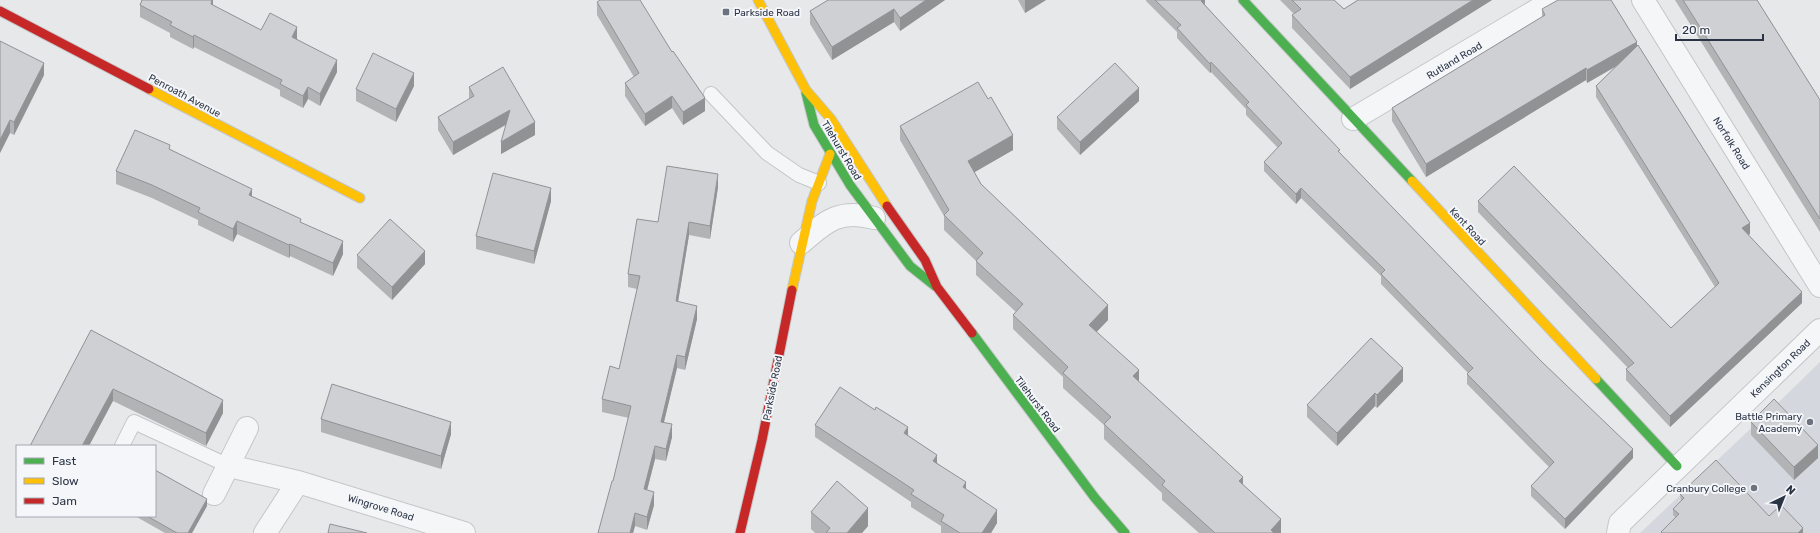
<svg xmlns="http://www.w3.org/2000/svg" width="1820" height="533" font-family="Rubik,sans-serif">
  <style>
    .built { fill: #d4d7dd }
    .lines { fill: none; stroke-linecap: round; stroke-linejoin: round }
    .lane-casing { stroke: #c4c6c8; stroke-width: 16 }
    .street-casing { stroke: #c4c6c8; stroke-width: 24 }
    .fast-casing { stroke: #c4c6c8; stroke-width: 11 }
    .slow-casing { stroke: #c4c6c8; stroke-width: 11 }
    .jam-casing { stroke: #c4c6c8; stroke-width: 11 }
    .lane { stroke: #f5f6f7; stroke-width: 14 }
    .street { stroke: #f5f6f7; stroke-width: 22 }
    .fast { stroke: #4caf50; stroke-width: 9 }
    .slow { stroke: #ffc107; stroke-width: 9 }
    .jam { stroke: #c62828; stroke-width: 9 }
    .wall { fill: #b1b3b5 }
    .shaded-wall { fill: #909294 }
    .building { fill: #ced0d3; stroke: #909294 }
    .poi-dot { fill: #6c737f; stroke: #f4f6f9; stroke-width: 1.5 }
    .labels { text-anchor: middle; stroke-width: 4; stroke-linejoin: round; paint-order: stroke }
    .poi-label { font-size: 10px; fill: #2b3445; stroke: #f4f6f9; text-anchor: end }
    .street-label { font-size: 10px; fill: #2b3445; stroke: #f4f6f9 }
  </style>
  <rect width="100%" height="100%" fill="#e6e8ea"/>
  <path class="built" d="M1820,362v171h-180l140,-132z"/>
  <g class="lines">
    <g class="lane-casing">
      <path id="lane" d="M711,94l56,59 32,22 20,8
        M122,446l12,-24 95,44"/>
    </g>
    <g class="street-casing">
      <path id="street" d="M1643,0l177,286
        M1353,119l201,-119
        M801,243c25,-22 38,-34 73,-25
        M229,466l69,16 166,51
        M214,494l33,-66
        M265,533l33,-51
        M1618,533l2,-10 200,-193"/>
    </g>
    <g class="fast-casing">
      <path id="fast" d="M1243,0l169,181
        M806,93l8,32 36,60 60,81 25,20
        M972,333l123,165 30,35
        M1596,379l81,87"/>
    </g>
    <g class="slow-casing">
      <path id="slow" d="M758,0l48,90 25,29 56,87
        M149,89l211,109
        M1412,181l184,198
        M792,290l20,-89 18,-47"/>
    </g>
    <g class="jam-casing">
      <path id="jam" d="M0,11l149,78
        M887,206l38,54 12,27 35,46
        M740,533l22,-93 30,-150"/>
    </g>
    <use href="#lane" class="lane"/>
    <use href="#street" class="street"/>
    <use href="#fast" class="fast"/>
    <use href="#slow" class="slow"/>
    <use href="#jam" class="jam"/>
  </g>
  <path class="wall" d="M183,0h30v5l48,25 36,9 40,33 -17,34 -12,-7 -5,9 -23,-12v-6l-86,-43 -1,2 -23,-12v-4l-30,-16v-12z
    M828,0h117l-45,31 -6,-9 -62,38 -22,-36v-13z
    M1018,0h28l-21,13z
    M1146,0h59v5l135,148 293,305 -68,71 -34,-33v-10l18,-19 -82,-83v-10l1,-1 -87,-89v-8l-80,-78 -5,6 -32,-33v-9l14,-14 -32,-33v-6l-35,-37 -1,1 -33,-35v-6l-31,-31z
    M1280,0h54l10,9 14,-9h134l-142,89 -58,-61v-13l2,-1z
    M1675,0h82l63,100v132z
    M597,2l108,109 -22,14 -11,-17 -27,18 -20,-30v-13l9,-6 -37,-62z
    M1542,9l95,37 113,188 -2,1 54,68 -132,124 -44,-47v-11l2,-1 -150,-156v-11l193,127 44,-41 -119,-190v-11l21,-20 -30,17 -1,-3 -160,97 -34,-56v-13l150,-91z
    M0,41l44,34 -30,60 -4,-2 -10,20z
    M414,86l-18,36 -40,-21v-12z
    M469,87l66,48 -34,19 5,-29 -53,30 -15,-25v-13l31,-18z
    M1139,101l-59,54 -23,-26v-12z
    M900,126l113,24 -39,22 7,12 127,136 -12,12 43,50 104,103 38,48h-82l-37,-33v-7l-58,-54v-14l-41,-37v-11l-50,-48v-14l3,-3 -40,-37v-14l-32,-31v-14l-44,-76z
    M170,149l82,48 49,26 42,31 -10,22 -43,-20 -1,2 -52,-24 -4,8 -35,-17v-5l-46,-22 -36,-14v-13z
    M718,187l-8,52 -21,-4 -11,67 19,17 -12,51 -8,-2 -13,54 8,15 -6,24 -11,-2 -8,31 7,15 -7,25 -12,-4 -2,7h-35l15,-52 16,-63 -27,-6v-13l17,-30 18,-80 -9,-2v-13l30,-52z
    M551,201l-17,63 -58,-15v-13z
    M357,255l68,9 -33,36 -35,-32z
    M91,330l132,83 -17,33 -93,-45z
    M1403,381l-26,27 -2,-2 -38,40 -30,-29v-12z
    M321,419l130,15 -10,35 -120,-37z
    M1751,422l67,36 -24,22 -43,-45z
    M815,425l93,11 58,53 31,34 -6,10h-50v-7l-30,-19v-5l-96,-65z
    M1680,494l89,22 34,17h-142v-1l15,-14 -3,-3v-6l8,-8z
    M207,506l-15,27h-27l-30,-17h20z
    M811,512l57,14 -6,7h-47l-4,-4z"/>
  <path class="shaded-wall" d="M212,0h1v11l-2,-7z
    M926,0h19l-45,31v-13z
    M1025,0h21l-21,13z
    M1202,0h3v7l-4,-6z
    M1473,0h19l-142,89v-12z
    M894,9v13l-62,38v-13z
    M297,27v12l-5,10v-12z
    M194,35v12l-1,2v-12z
    M1637,42v12l-50,29v-13z
    M337,60v12l-17,34v-12z
    M1211,62v10l-1,1v-9z
    M44,63v12l-30,60v-13z
    M1586,68v12l-160,97v-13z
    M414,73v13l-18,36v-13z
    M308,87v12l-5,9v-12z
    M1139,88v13l-59,54v-13z
    M672,96v12l-27,18v-12z
    M705,98v13l-22,14v-13z
    M510,110v12l-57,33v-13z
    M10,120v13l-10,20v-13z
    M535,122v13l-34,19v-12z
    M1013,135v15l-45,26v-15z
    M718,174v13l-8,52v-13z
    M551,188v13l-17,63v-13z
    M1301,188v10l-5,6v-10z
    M252,189v13l-3,-7z
    M237,221v13l-4,8v-13z
    M689,222v13l-13,79v-13z
    M1750,223v11l-8,5v-11z
    M343,241v13l-10,22v-13z
    M290,244v12l-1,2v-13z
    M425,251v13l-33,36v-13z
    M1802,292v11l-132,124v-11z
    M1108,305v15l-19,20v-15z
    M697,306v13l-12,51v-13z
    M677,355v13l-16,66v-12z
    M1403,368v13l-26,27v-13z
    M1139,370v14l-6,-8z
    M113,389v12l-24,45h-7z
    M1375,393v13l-38,40v-13z
    M223,400v13l-17,33v-13z
    M451,422v12l-10,35v-13z
    M672,424v13l-6,24v-12z
    M908,427v13l-4,-7z
    M1818,445v13l-24,22v-13z
    M655,446v13l-11,43v-13z
    M1633,449v9l-68,71v-10z
    M937,455v13l-4,-7z
    M1243,477v15l-4,-11z
    M966,482v13l-3,-8z
    M654,492v13l-7,25v-13z
    M207,499v7l-15,27h-4z
    M868,508v18l-6,7h-15z
    M997,510v13l-6,10h-9z
    M635,513v13l-2,7h-3z
    M1281,519v14h-10v-3z
    M1803,528v5h-5z"/>
  <path class="building" d="M142,0h70l-1,4 50,26 9,-17 27,14 -5,10 45,23 -17,34 -12,-7 -5,9 -23,-12 2,-4 -88,-45 -1,2 -23,-12 2,-3 -32,-17z
    M600,0h40l32,52 1,-1 32,47 -22,14 -11,-16 -27,18 -20,-31 14,-10 -42,-71z
    M828,0h98l-26,18 -6,-9 -62,38 -22,-36z
    M1155,0h47l-1,1 100,108 39,41 -2,1 203,210 92,88 -68,70 -34,-33 23,-24 -87,-88 6,-6 -92,-94 4,-4 -84,-82 -5,6 -32,-32 18,-19 -36,-38 3,-3 -38,-40 -1,2 -33,-36 4,-3z
    M1292,0h42l10,9 14,-9h115l-123,77 -58,-62 9,-6z
    M1558,0h53l26,42 -50,28 -1,-2 -160,96 -34,-56 153,-93 -3,-6z
    M1683,0h74l63,100v119z
    M0,41l44,22 -30,59 -4,-2 -10,20z
    M1638,45l112,178 -8,5 60,64 -132,124 -44,-47 8,-6 -156,-162 36,-35 157,162 48,-45 -123,-197z
    M373,53l41,20 -18,36 -40,-20z
    M1115,63l24,25 -59,54 -23,-25z
    M503,67l32,55 -34,20 9,-32 -57,32 -15,-25 36,-21 -5,-9z
    M978,82l10,17 3,-2 22,38 -45,26 13,23 127,121 -19,20 50,45 -6,6 110,101 -4,4 42,38 -10,11 3,3h-59l-53,-48 3,-4 -61,-57 7,-7 -48,-44 5,-6 -55,-52 10,-11 -47,-43 7,-8 -39,-38 5,-5 -49,-84z
    M135,130l35,15 -1,4 83,40 -3,6 52,24 -1,3 43,19 -10,22 -43,-19 -1,1 -52,-24 -4,8 -35,-17 2,-4 -48,-23 -36,-14z
    M667,166l51,8 -8,52 -21,-4 -13,79 21,5 -12,51 -8,-2 -16,67 11,2 -6,25 -11,-3 -11,43 10,3 -7,25 -12,-4 -5,20h-32l14,-52h1l18,-75 -29,-7 8,-33 9,3 21,-93 -12,-2 9,-55 21,3z
    M493,173l58,15 -17,63 -58,-15z
    M390,219l35,32 -33,36 -35,-32z
    M91,330l132,70 -17,33 -93,-44 -31,57h-52z
    M1371,338l32,30 -26,27 -2,-2 -38,40 -30,-28z
    M332,384l119,38 -10,34 -120,-37z
    M840,387l35,23 1,-3 32,20 -4,6 33,22 -4,6 33,21 -3,5 34,23 -15,23h-22l-19,-12 3,-6 -33,-21 3,-4 -99,-65z
    M1774,399l44,46 -24,22 -43,-45z
    M1716,460l53,56 12,-11 22,23 -5,5h-136l-1,-1 18,-18 -6,-5 11,-11 -4,-4z
    M155,470l52,29 -19,34h-11l-30,-17h8z
    M837,481l31,27 -21,25h-21l4,-5 -19,-16z
    M330,524l37,9h-39z"/>
  <g class="poi-dot">
    <rect x="722" y="8" width="8" height="8" rx="2"/>
    <circle cx="1810" cy="422" r="4"/>
    <circle cx="1754" cy="488" r="4"/>
  </g>
  <g class="labels">
    <g class="poi-label">
      <text x="734" y="16" text-anchor="start">Parkside Road</text>
      <text x="1802" y="420">Battle Primary<tspan x="1802" dy="12">Academy</tspan></text>
      <text x="1746" y="492">Cranbury College</text>
    </g>
    <g class="street-label">
      <text transform="translate(1454 60) rotate(-31)" y="4">Rutland Road</text>
      <text transform="translate(185 95) rotate(28)" y="4">Penroath Avenue</text>
      <text transform="translate(1732 143) rotate(58)" y="4">Norfolk Road</text>
      <text transform="translate(842 150) rotate(59)" y="4">Tilehurst Road</text>
      <text transform="translate(1468 226) rotate(47)" y="4">Kent Road</text>
      <text transform="translate(1780 368) rotate(-44)" y="4">Kensington Road</text>
      <text transform="translate(772 388) rotate(-79)" y="4">Parkside Road</text>
      <text transform="translate(1038 404) rotate(53)" y="4">Tilehurst Road</text>
      <text transform="translate(381 507) rotate(17)" y="4">Wingrove Road</text>
    </g>
  </g>
  <rect x="16" y="445" width="140" height="72" fill="#f4f6f9" stroke="#a4a8b1"/>
  <rect x="24" y="458" width="20" height="6" fill="#4caf50" stroke="#a4a8b1"/>
  <text x="52" y="465" font-size="12" fill="#2b3445">Fast</text>
  <rect x="24" y="478" width="20" height="6" fill="#ffc107" stroke="#a4a8b1"/>
  <text x="52" y="485" font-size="12" fill="#2b3445">Slow</text>
  <rect x="24" y="498" width="20" height="6" fill="#c62828" stroke="#a4a8b1"/>
  <text x="52" y="505" font-size="12" fill="#2b3445">Jam</text>
  <g transform="translate(1784 497) rotate(43)" stroke="#f4f6f9" stroke-width="3" paint-order="stroke">
  <path d="M0-3L7 15L0 10L-7 15Z" fill="#2b3445"/>
  <text y="-6" font-size="11" font-weight="bold" text-anchor="middle" fill="#2b3445">N</text>
  </g>
  <path d="M1676 34v6h87v-6" fill="none" stroke="#2b3445" stroke-width="2"/>
  <text x="1682" y="34" font-size="12" fill="#2b3445" stroke="#f4f6f9" stroke-width="3" paint-order="stroke">20 m</text>
</svg>
